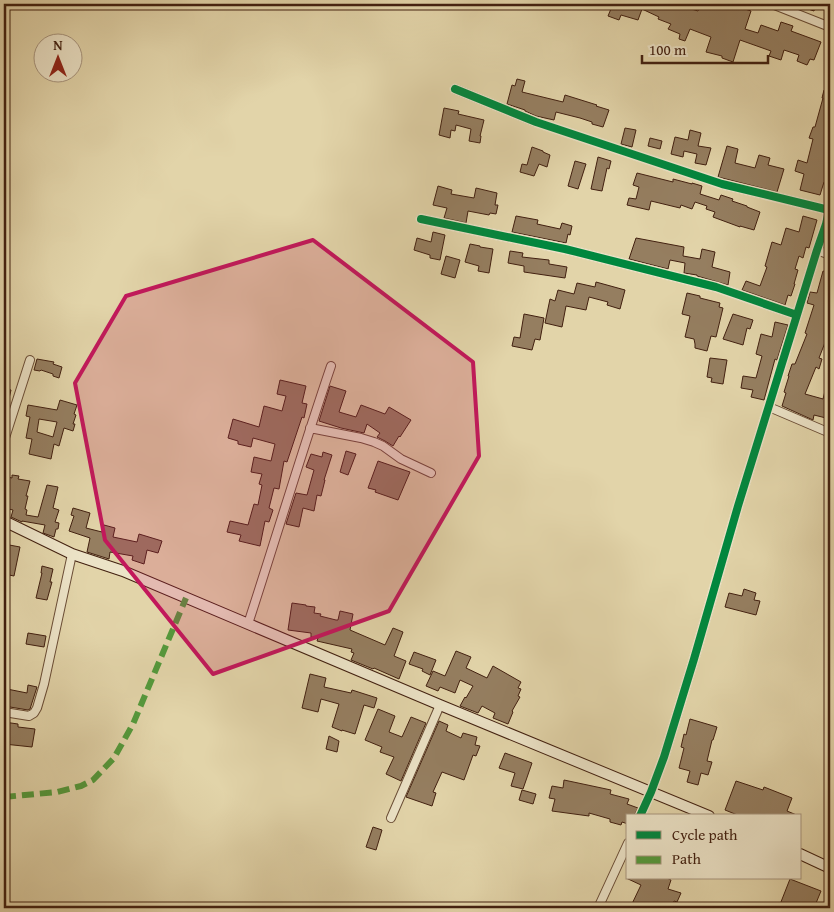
<svg xmlns="http://www.w3.org/2000/svg" width="834" height="912" font-family="'Gentium Book Plus',serif">
  <style>
    .building { fill: #957e60; stroke: #422010; fill-rule: evenodd }
    .lines { fill: none; stroke-linecap: round; stroke-linejoin: round }
    .street-casing { stroke: #6a4d36; stroke-width: 10 }
    .secondary-casing { stroke: #422010; stroke-width: 12 }
    .street { stroke: #ece3c7; stroke-width: 8 }
    .secondary { stroke: #ece3c7; stroke-width: 10 }
    .quiet { stroke: #549a3c; stroke-width: 6; stroke-dasharray: 12 6; stroke-linecap: butt }
    .cycleway-casing { stroke: #ece3c7; stroke-width: 11 }
    .cycleway { stroke: #00873e; stroke-width: 8 }
    .marked { fill: #c2185b; fill-opacity: 0.2; stroke: #c2185b; stroke-width: 4; stroke-linejoin: round }
  </style>
  <rect width="100%" height="100%" fill="#e2d4a9"/>
  <filter id="stains"><feTurbulence type="fractalNoise" baseFrequency=".004" numOctaves="4"/><feColorMatrix values="0 0 0 0 .2 0 0 0 0 .09 0 0 0 0 .02 0 0 0 .5 -.17"/></filter>
  <radialGradient id="worn" r=".72"><stop offset=".6" stop-color="#630" stop-opacity="0"/><stop offset="1" stop-color="#630" stop-opacity=".3"/></radialGradient>
  <path class="building" d="M613,4h73l-1,3 13,4 3,-7h35v2l15,5 -6,18 13,4 3,-8 17,6 3,-9 12,4 -2,5 30,11 -7,18 -4,-1 -3,6 -10,-4 2,-6 -15,-5 -3,10 -12,-4 2,-5 -31,-11 -7,22 -11,-4v-2l-16,-4 5,-15 -21,-8 -5,12 -6,-2 1,-5 -12,-5 3,-5 -13,-5 1,-2 -17,-8 -4,11 -17,-5 -2,5 -11,-4z
    M796,4h20l-2,7 -18,-6z
    M517,79l8,2 -3,11 41,10 2,-7 32,10 -1,1 13,4 -6,17 -11,-3v-2l-12,-4 -24,-6 -2,8 -18,-4 -11,-5v-1l-18,-6 5,-19 3,1z
    M824,90l6,2v78l-4,12h-2l-4,13 -20,-5 4,-16 -9,-3 3,-11 9,3 6,-24 -4,-1 4,-11h2l8,-29h-1z
    M444,108l15,3 -1,3 26,6 -4,16h1l-1,7 -11,-2 2,-12 -15,-4 -1,6 -4,-1 -1,8 -11,-3z
    M625,128l11,2 -4,17 -11,-3z
    M690,130l11,3 -3,13 13,2 -5,17 -11,-2 2,-9 -13,-3 -1,6 -12,-3 4,-17 13,3z
    M650,138l12,3 -2,8 -12,-3z
    M727,146l11,3 -3,14 20,5 4,-13 11,3 -2,7 16,4 -7,23 -59,-15z
    M532,147l11,4v1l7,3 -3,12 -8,-3 -5,12 -14,-4 2,-8 5,1z
    M598,157l13,4 -2,8 -2,-1 -5,23 -11,-2z
    M575,161l11,3 -8,25 -10,-3z
    M637,173l36,9v-3l19,5v-1l10,3 -2,8 19,6 2,-5 12,4 -1,2 15,5v1l13,5 -6,18 -14,-4v1l-27,-10 2,-5 -9,-3 1,-3 -12,-4 -3,7 -11,-4 -1,3 -29,-7 -2,9 -22,-5 2,-7 7,1 3,-12 -6,-2z
    M438,186l14,4 -1,4 23,4 2,-10 21,5 -2,12h3l-2,9 -6,-1 -1,2 -21,-4 -2,12 -22,-5 3,-10 -14,-3z
    M516,216l22,4 -1,4 23,5 2,-6 10,3 -2,9 -2,-1 -2,9 -54,-11z
    M803,216l14,4 -8,28 -3,-1 -3,11 -4,-2 -4,13 3,1 -4,14h1l-4,12 -3,-1 -3,10 -43,-15 4,-9 14,5 7,-19 -2,-1 7,-24 9,3 5,-17 13,4z
    M433,232l12,3 -5,25 -10,-2v-3l-16,-5 3,-12 14,4z
    M636,238l48,9 -1,9 17,3 2,-10 13,3 -3,15 18,5 -2,13 -31,-9v-1l-13,-2 1,-10 -15,-3 -2,9 -39,-10z
    M470,244l10,2v1l13,2 -4,24 -11,-2 1,-5 -14,-4z
    M510,251l13,2 -1,4 27,3v4l18,3 -2,11 -41,-6v-6l-16,-3z
    M446,256l14,4 -5,18 -14,-4z
    M823,271l7,2v69l-4,-2 -7,18 3,1 -3,10 -3,-2 -11,27 18,5 5,-20h2v40l-16,-4 -1,5 -31,-14 4,-13 -2,-1 5,-16h-1l4,-12h3l12,-30 -2,-1 9,-28 -7,-2 3,-11 7,1z
    M596,282l29,8 -5,19 -13,-4 1,-3 -19,-5 -3,13 -20,-4 -4,21 -17,-4 5,-24 5,2 3,-11 16,4 3,-11 18,4z
    M687,293l13,3v2l20,5 -1,4 4,1 -7,29 -5,-1 -4,15 -12,-3v-4l-1,-5 -9,-2 5,-21 -8,-2z
    M524,314l20,4 -4,22 -5,-1 -3,11 -20,-4 2,-9 6,1z
    M733,314l20,6 -3,9 -3,-1 -4,17 -20,-6z
    M775,322l13,3 -11,35 -2,-1 -11,41 -13,-3 2,-7 -12,-2 2,-12 13,2 6,-22 -6,-2 5,-20 11,3z
    M710,358l17,2 -4,24 -12,-2 1,-4 -5,-1z
    M37,359l17,3 -1,2 9,3 -3,11 -6,-2v-2l-12,-4 -1,1 -6,-1z
    M280,380l26,6 -4,17 5,1 -3,14 -2,-1 -15,45 -3,-1 -5,28 -5,-1 -5,20 4,2 -4,12 -4,-1 -5,25 -21,-5 2,-6 -14,-3 3,-11 18,4 6,-21 4,1 4,-20 -3,-1 3,-10 -11,-2 3,-15 17,4 4,-17 -22,-6 -2,9 -13,-3v-3l-10,-3 5,-19 26,8 5,-21 18,5 4,-15 -9,-2z
    M330,386l16,5 -7,21 17,5 5,-12 24,9 4,-7 22,13 -11,17 -1,-1 -6,10 -8,-5 -8,-4 3,-4 -13,-9 -3,9 -23,-5 -22,-7z
    M4,388l7,2 -5,21 -2,-1z
    M60,400l17,5 -3,9 2,1 -3,9h2l-2,7 -9,-3 -5,18 -5,-2 -3,15 -22,-5 3,-15 -6,-1 4,-21 -4,-1 2,-11 29,5zM39,419l18,3 -4,15 -16,-5z
    M346,451l10,3 -8,21 -8,-3z
    M323,452l9,3 -8,25h1l-4,16 -4,-1 -3,16 -11,-3 -4,19 -13,-3 10,-31 11,2 7,-25 -8,-3 5,-13 11,3z
    M378,461l32,11 -12,28 -23,-8 1,-2 -8,-2z
    M12,475l7,1 -1,3 12,2 -4,15h2l-3,13 2,1 -1,5 12,2 9,-32 11,2 -5,21 6,2 -4,12 4,1 -1,6h-2l-2,8 -11,-4 2,-8 -23,-4v1l-11,-5 2,-7 -9,-2v-32l8,2z
    M73,508l17,5 -4,15 16,4 2,-7 11,3 -2,9 24,5 2,-8 23,7 -4,12 -11,-3 -3,14 -12,-4 1,-4 -23,-4 -1,7 -22,-7 3,-14 -21,-7 5,-15 -3,-1z
    M4,544l16,3 -6,29 -10,-2z
    M42,566l11,3 -3,13h2l-5,18 -11,-2 6,-25h-1z
    M744,589l12,4 -2,7 6,1 -4,14 -31,-8 4,-14 13,3z
    M292,603l14,2v1l9,1 -1,6 7,1 -1,2 16,4h2l2,-9 13,3 -3,16 35,15 8,-17 10,4 -9,24 12,5 -7,18 -25,-11 -1,1 -22,-9 3,-7 -3,-1 1,-3 -35,-8 1,-3 -7,-1v-4l-23,-3z
    M28,633l18,3 -2,11 -18,-3z
    M456,651l15,6 -5,11 21,10 6,-12 28,16 -3,6 3,1 -3,7 2,1 -8,14 1,1 -5,12 -15,-6 2,-5 -13,-7 -4,7 -18,-7 5,-9 1,1 7,-12 -13,-6 -5,13 -15,-6 -2,4 -12,-5 7,-15 12,5z
    M414,652l22,8 -6,15 -8,-4 1,-2 -14,-5z
    M310,674l16,4 -2,9 27,6 1,-3 25,8 -3,10 -10,-3 -9,29 -13,-4v1l-10,-4 7,-23 -18,-5 -3,13 -16,-4z
    M28,685l9,2 -7,22 -2,1 -24,-4 3,-17 20,4z
    M378,709l17,7 -6,16 13,5 9,-20 15,6 -25,58 -15,-7 8,-17 -14,-5 2,-5 -17,-7z
    M690,719l27,8 -4,13h-1l-5,21 5,1 -4,13 -7,-2 -3,12 -11,-3 3,-11 -11,-3 5,-20 -3,-1 3,-13 2,1z
    M439,721l9,4 -2,6 15,7 2,-5 14,4 -2,8 5,1 -4,10 -3,-1 -9,25 -22,-8 -9,20 3,1 -4,13 -26,-9z
    M4,722l14,2v3l17,2 -3,18 -28,-3 2,-9 -2,-1z
    M329,736l10,5 -2,11 -11,-3z
    M505,753l27,10 -9,26 -12,-3 4,-13 -16,-5z
    M564,780l47,10 -1,4 19,5 -2,5 11,4 -4,8h-6v8l-6,-2 -1,3 -11,-3v-3l-21,-6v3l-37,-5 3,-12 -6,-1 3,-12 11,2z
    M736,781l27,9 1,-3 28,11 -5,13 12,5h-59l-15,-6z
    M522,790l14,4 -3,10 -14,-4z
    M373,827l9,3 -6,20 -10,-3z
    M626,878h41l4,2 -3,9 13,4 -4,9 -3,-1 -3,7h-41l11,-23z
    M790,879l31,12 -7,17h-31l-4,-1z"/>
  <g class="lines">
    <g class="street-casing">
      <path id="street" d="M772,4l58,23
        M455,89l81,33 186,62 107,26
        M421,219l144,30 151,38 81,28
        M817,250l13,5
        M769,407l61,26
        M310,428l51,10 13,4 9,4 18,13 30,14
        M4,441l26,-81
        M248,624c28,-86 54,-173 83,-258
        M4,712l25,4 5,-3 3,-5 7,-24 28,-130
        M640,816l11,-24 13,-35 30,-98 44,-153 79,-256 9,-26 4,-18
        M391,818l49,-113
        M598,908l30,-65"/>
    </g>
    <g class="secondary-casing">
      <path id="secondary" d="M4,521l68,33 51,17 317,134 269,111
        M800,854l30,14"/>
    </g>
    <use href="#street" class="street"/>
    <use href="#secondary" class="secondary"/>
    <path class="quiet" d="M4,797l53,-5 24,-6 12,-6 21,-22 19,-34 53,-126"/>
    <g class="cycleway-casing">
      <path id="cycleway" d="M455,89l81,33 186,62 107,26
        M421,219l144,30 151,38 81,28
        M640,816l11,-24 13,-35 30,-98 44,-153 79,-256 9,-26 4,-18"/>
    </g>
    <use href="#cycleway" class="cycleway"/>
  </g>
  <path class="marked" d="M313,240l160,122 6,94 -90,155 -176,63 -108,-134 -30,-157 51,-87z"/>
  <rect width="834" height="912" fill="none" stroke="#e2d4a9" stroke-width="20"/>
  <rect x="5" y="5" width="824" height="902" fill="none" stroke="#422010" stroke-width="2.5"/>
  <rect x="10" y="10" width="814" height="892" fill="none" stroke="#422010"/>
  <rect x="626" y="814" width="175" height="65" fill="#ece3c7" stroke="#a8957e"/>
  <rect x="636" y="831" width="25" height="8" fill="#00873e" stroke="#a8957e"/>
  <text x="672" y="840" font-size="15" fill="#422010">Cycle path</text>
  <rect x="636" y="856" width="25" height="8" fill="#549a3c" stroke="#a8957e"/>
  <text x="672" y="864" font-size="15" fill="#422010">Path</text>
  <g transform="translate(58 58)"><circle r="24" fill="#ece3c7" stroke="#a8957e"/>
  <path d="M0-4L9 19L0 12L-9 19Z" fill="#8f2418"/>
  <text y="-8" font-size="14" font-weight="bold" text-anchor="middle" fill="#422010">N</text>
  </g>
  <path d="M642 55v8h126v-8" fill="none" stroke="#422010" stroke-width="2.5"/>
  <text x="649" y="55" font-size="15" fill="#422010" stroke="#ece3c7" stroke-width="4" paint-order="stroke">100 m</text>
  <rect width="100%" height="100%" filter="url(#stains)"/>
  <rect width="100%" height="100%" fill="url(#worn)"/>
</svg>
